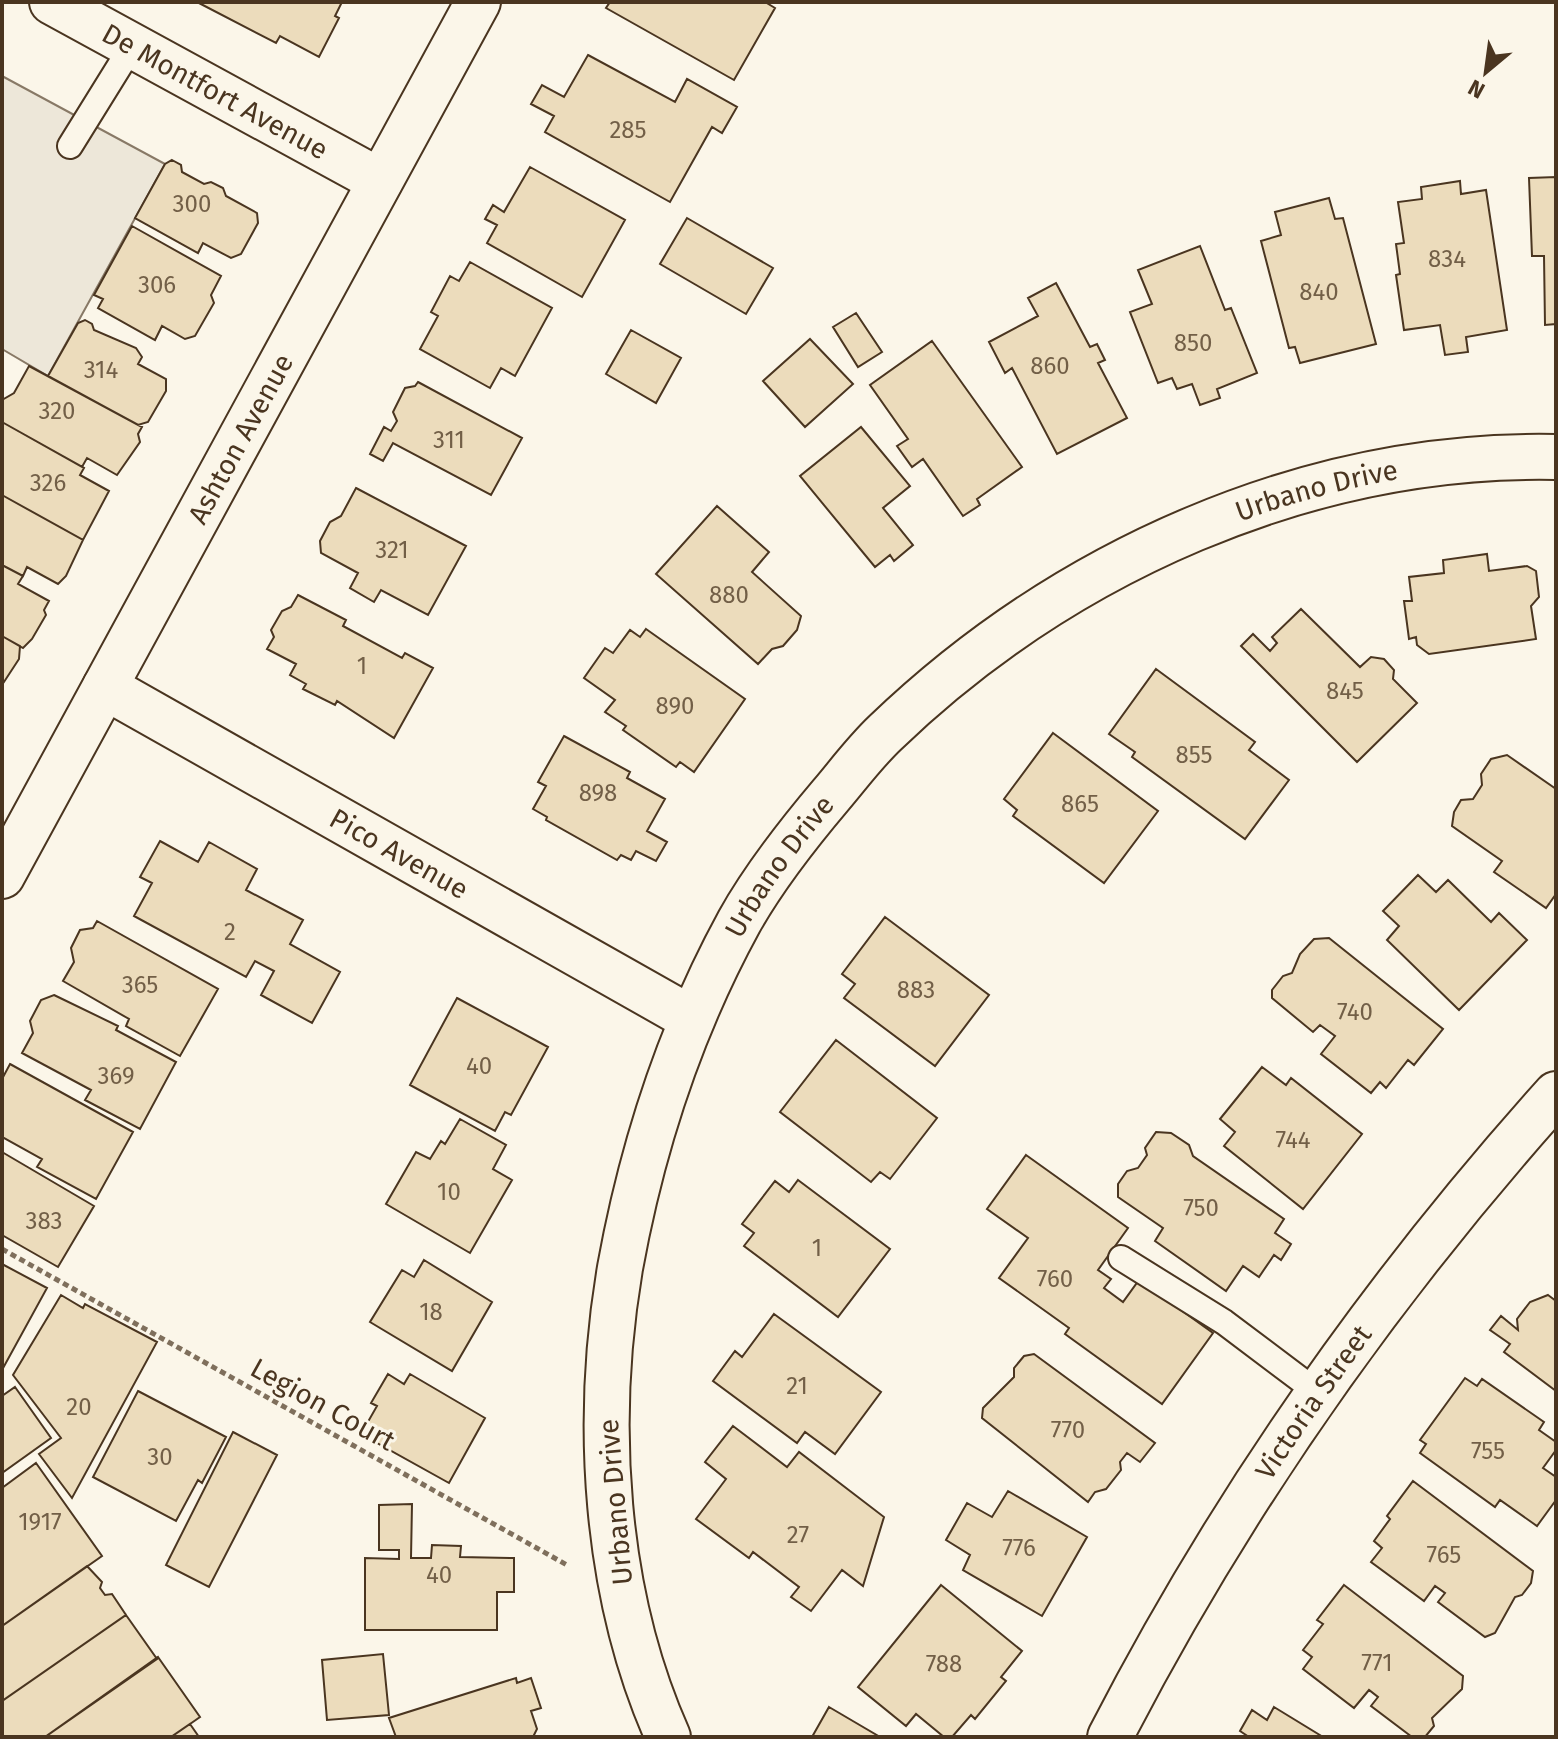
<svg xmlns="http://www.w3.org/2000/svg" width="1558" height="1739" font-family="'Fira Sans',sans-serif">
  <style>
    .parking { fill: #ede7d9; stroke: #887966; stroke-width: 2 }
    .building { fill: #ecdcbc; stroke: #4a3520; stroke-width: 2 }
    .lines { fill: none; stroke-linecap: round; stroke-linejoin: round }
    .lane-casing { stroke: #4a3520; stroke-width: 28 }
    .street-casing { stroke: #4a3520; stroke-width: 48 }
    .path { stroke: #7f6f5c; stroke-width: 5; stroke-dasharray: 6 4; stroke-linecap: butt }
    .lane { stroke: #fbf6e9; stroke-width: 24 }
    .street { stroke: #fbf6e9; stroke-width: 44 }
    .labels { text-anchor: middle; stroke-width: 6; stroke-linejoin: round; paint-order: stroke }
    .number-label { font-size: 24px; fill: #725f47 }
    .street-label { font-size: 28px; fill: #4a3520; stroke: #fbf6e9 }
  </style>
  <rect width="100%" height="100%" fill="#fbf6e9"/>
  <path class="parking" d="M2,76l163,88 -117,212 -46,-27z"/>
  <path class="building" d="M197,2h145l-7,14 4,2 -20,39 -39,-21 -4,7z
    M610,2h155l10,6 -41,72 -128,-72z
    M588,55l87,47 12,-23 50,28 -15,26 -10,-6 -42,75 -125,-70 9,-16 -23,-12 11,-19 22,12z
    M172,160l9,5 1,7 22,12 7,-2 12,6 3,8 31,17 1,10 -17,31 -10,4 -28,-15 -5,10 -63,-35 30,-54z
    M530,167l95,53 -43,77 -95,-54 10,-18 -12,-6 8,-14 11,7z
    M1556,177v147l-11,1 -1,-69h-12l-3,-78z
    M1460,181l1,13 25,-4 21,140 -41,7 2,15 -23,3 -5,-30 -36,5 -8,-55 4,-1 -4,-30 8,-1 -6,-41 24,-3 -1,-12z
    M1329,198l6,21 8,-1 33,126 -76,19 -5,-16 -6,1 -28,-107 20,-6 -6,-23z
    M687,218l86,50 -27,46 -86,-50z
    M132,226l89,50 -10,19 3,8 -19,33 -10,3 -23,-13 -7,14 -57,-32 5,-9 -9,-4z
    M1200,246l25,64 6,-2 26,65 -40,16 3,9 -20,7 -8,-21 -15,5 -5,-11 -14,5 -28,-71 22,-8 -14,-34z
    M470,262l82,46 -37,68 -14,-8 -11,20 -70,-39 18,-33 -7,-4 19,-36 9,5z
    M1056,283l34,64 7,-3 8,16 -7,3 29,55 -70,36 -45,-86 -7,5 -16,-31 49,-26 -10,-18z
    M856,313l26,39 -24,15 -25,-40z
    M85,320l7,4 2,6 42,18 6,9 -4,7 28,15v12l-18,31 -10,3 -90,-49 30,-53z
    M631,330l50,28 -25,45 -50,-29z
    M810,339l43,45 -48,43 -42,-46z
    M932,341l90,126 -45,32 3,6 -17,11 -40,-57 -11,8 -15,-21 11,-7 -38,-54z
    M29,366l113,61 -4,7 2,8 -23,33 -30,-17 -5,9 -80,-45v-22l12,-7z
    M418,382l104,56 -31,57 -98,-52 -10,18 -13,-7 14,-27 7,4 6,-10 -4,-9 12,-24 10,-2z
    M2,422l82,46 -4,7 29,16 -26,49 -81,-45z
    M861,427l49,59 -27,22 30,37 -19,16 -4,-6 -15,12 -75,-91z
    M356,488l110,58 -38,69 -47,-25 -7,12 -24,-14 8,-15 -37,-20 -1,-12 10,-19 11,-6z
    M2,495l81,45 -17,36 -8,8 -31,-17 -4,9 -21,-11z
    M717,506l52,46 -17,20 49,44 -4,14 -14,16 -11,3 -14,15 -102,-90z
    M1487,554l2,17 38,-5 9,5 3,26 -8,9 5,33 -107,15 -12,-9 -1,-8 -7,2 -5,-38h8l-3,-24 35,-4 -1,-13z
    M2,565l21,11 -5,8 31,17 -5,9 2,5 -14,24 -9,9 -21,-12z
    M298,595l48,25 -3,6 59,32 3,-5 28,15 -39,70 -57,-37 -2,4 -32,-16 3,-5 -16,-9 6,-11 -29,-15 7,-12 -3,-7 11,-19 9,-4z
    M1301,609l59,58 11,-10 13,2 10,11 -1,9 24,24 -60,59 -116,-116 12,-12 17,17 7,-8 -5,-6z
    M646,629l99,70 -51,73 -14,-10 -4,5 -53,-37 3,-4 -21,-14 10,-12 -31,-22 21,-30 8,5 17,-23 10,7z
    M2,636l18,10 -1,13 -17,26z
    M1156,669l99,73 -6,8 40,30 -44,59 -113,-82 3,-5 -26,-18z
    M1053,733l105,78 -54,72 -91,-67 4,-6 -13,-11z
    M564,736l66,36 -3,6 38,21 -18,32 20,11 -11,19 -20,-10 -5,9 -10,-5 -4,5 -71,-40 1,-3 -14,-8 13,-23 -8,-4z
    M1507,755l49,34v105l-10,14 -52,-36 8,-11 -50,-35 2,-14 7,-12 12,-1 9,-14 -1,-11 10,-15z
    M160,841l38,21 11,-20 48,27 -11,21 57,30 -13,24 50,28 -28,51 -51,-28 13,-24 -19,-10 -9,16 -112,-61 18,-33 -12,-6z
    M1418,875l18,17 12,-12 43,42 8,-9 28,27 -68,70 -72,-70 12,-14 -16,-15z
    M885,917l104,78 -54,71 -91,-68 11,-14 -13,-10z
    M97,921l121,68 -38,67 -54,-30 3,-7 -66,-38 11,-19 -3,-14 9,-18 13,-2z
    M1329,938l114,91 -29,36 -6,-5 -22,28 -6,-6 -9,11 -50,-39 14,-18 -15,-11 -7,7 -41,-34v-8l11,-14 9,-3 8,-19 14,-15z
    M54,995l64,31 -2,4 60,32 -36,67 -55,-29 6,-10 -69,-37 11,-20 -3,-12 11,-21z
    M457,998l91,49 -37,68 -6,-3 -10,19 -85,-46z
    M836,1040l101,78 -47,61 -10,-7 -9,10 -91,-70z
    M10,1064l123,68 -37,67 -59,-32 5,-8 -40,-22v-58z
    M1262,1067l24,18 5,-7 71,56 -59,75 -79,-63 11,-14 -15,-13z
    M460,1119l46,26 -13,24 19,11 -42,73 -84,-49 30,-52 14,7 11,-18 4,3z
    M1156,1132l15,1 18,12 4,11 91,63 -9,14 16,11 -10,16 -7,-5 -15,22 -16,-11 -17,25 -71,-50 8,-13 -45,-31v-13l9,-13 11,-3 9,-13 -2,-7z
    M2,1152l92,54 -36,61 -56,-32z
    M1026,1155l102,73 -30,42 13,9 -7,9 19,14 16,-22 74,53 -51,71 -97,-70 4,-6 -70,-50 29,-40 -41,-29z
    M798,1180l92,69 -52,68 -94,-71 10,-13 -12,-9 33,-43 14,11z
    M424,1260l68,42 -40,69 -82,-49 32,-52 12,7z
    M2,1264l45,24 -45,82z
    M61,1295l22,13 2,-4 72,38 -85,156 -33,-44 22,-16 -48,-63z
    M1548,1295l8,6v90l-52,-39 6,-8 -20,-14 11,-14 17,14 -1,-11 13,-17z
    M774,1314l107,78 -46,62 -30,-22 -8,11 -84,-62 22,-30 7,6z
    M1034,1354l121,89 -15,19 -13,-9 -7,9 1,8 -15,19 -11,3 -7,10 -106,-84 1,-10 31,-31v-9l10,-12z
    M388,1374l16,10 6,-10 75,44 -36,65 -88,-49 16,-28 -6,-3z
    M1465,1378l12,8 5,-7 62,43 -5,8 17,12v8l-13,18 13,9v23l-19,26 -37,-26 -5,7 -75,-54 6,-9 -6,-4z
    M15,1387l36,51 -49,35v-77z
    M138,1391l88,46 -24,46 -4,-3 -22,41 -83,-44z
    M733,1426l54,41 12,-15 85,65 -21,69 -21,-16 -31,41 -20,-14 8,-10 -46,-35 -4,6 -53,-39 30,-40 -21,-17z
    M233,1432l44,23 -68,132 -43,-22z
    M36,1463l66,93 -100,70v-138z
    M1413,1481l120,90 -2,12 -9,12 -7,2 -20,36 -10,4 -47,-35 7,-9 -10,-7 -11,15 -53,-39 11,-14 -8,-7 16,-22 -3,-3z
    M1008,1491l79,46 -45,79 -79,-46 7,-15 -24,-15 21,-37 25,14z
    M412,1504l-1,54h20l1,-13 29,1 -1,11 54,1v34h-17v38h-132v-72l34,1v-9h-20v-45z
    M87,1566l15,16 -2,6 5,7 7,-1 14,21 -124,86v-75z
    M941,1585l81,66 -21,26 5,4 -31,38 -4,-4 -19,22h-8l-28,-23 -10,12 -48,-39z
    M1344,1585l119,91 -1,13 -30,29 2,8 -9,11h-13l-41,-31 7,-9 -9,-7 -15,18 -51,-39 9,-12 -9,-7 20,-26 -6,-4z
    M126,1615l31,44 -112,78h-43v-36z
    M383,1654l6,61 -62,5 -5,-60z
    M158,1657l42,60 -10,7 -19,13h-126z
    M516,1678l1,5 14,-5 10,30 -10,3 6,18 -4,8h-137l-7,-19z
    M829,1707l51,30h-68z
    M1274,1707l49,30h-74l-9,-6 12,-21 15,10z
    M190,1724l9,13h-28z"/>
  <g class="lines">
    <g class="lane-casing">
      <path id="lane" d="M70,146l62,-100
        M1121,1258l103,64 93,70"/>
    </g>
    <g class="street-casing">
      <g id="street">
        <path id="s1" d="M52,2l328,179"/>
        <path id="s2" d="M105,687l587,332"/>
        <path id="s3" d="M2,876l476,-874"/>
        <path id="s4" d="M668,1737c-64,-143 -74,-316 -48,-469 22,-121 60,-238 119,-346 25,-45 59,-88 92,-127 17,-20 34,-43 54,-62 178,-171 422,-281 671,-276"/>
        <path id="s5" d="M1110,1737c120,-233 271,-448 446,-643"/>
      </g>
    </g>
    <path class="path" d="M2,1249l565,316"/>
    <use href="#lane" class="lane"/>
    <use href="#street" class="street"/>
  </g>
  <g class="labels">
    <g class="number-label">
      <text x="628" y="138">285</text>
      <text x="192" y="212">300</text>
      <text x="1447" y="267">834</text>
      <text x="157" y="293">306</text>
      <text x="1319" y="300">840</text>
      <text x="1193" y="351">850</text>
      <text x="1050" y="374">860</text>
      <text x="101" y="378">314</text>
      <text x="57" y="419">320</text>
      <text x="449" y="448">311</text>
      <text x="48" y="491">326</text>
      <text x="392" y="558">321</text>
      <text x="729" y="603">880</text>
      <text x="362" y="674">1</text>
      <text x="1345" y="699">845</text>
      <text x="675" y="714">890</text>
      <text x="1194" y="763">855</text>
      <text x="598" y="801">898</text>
      <text x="1080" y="812">865</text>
      <text x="230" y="940">2</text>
      <text x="140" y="993">365</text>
      <text x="916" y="998">883</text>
      <text x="1355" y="1020">740</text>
      <text x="479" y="1074">40</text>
      <text x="116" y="1084">369</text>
      <text x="1293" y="1148">744</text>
      <text x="449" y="1200">10</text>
      <text x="1201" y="1216">750</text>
      <text x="44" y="1229">383</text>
      <text x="817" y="1256">1</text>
      <text x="1055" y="1287">760</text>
      <text x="431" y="1320">18</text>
      <text x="797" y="1394">21</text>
      <text x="79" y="1415">20</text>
      <text x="1068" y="1438">770</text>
      <text x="1488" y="1459">755</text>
      <text x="160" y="1465">30</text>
      <text x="40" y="1530">1917</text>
      <text x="798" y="1543">27</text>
      <text x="1019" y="1556">776</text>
      <text x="1444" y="1563">765</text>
      <text x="439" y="1583">40</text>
      <text x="1377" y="1671">771</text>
      <text x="944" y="1672">788</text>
    </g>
    <g class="street-label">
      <text dy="10" stroke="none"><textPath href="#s1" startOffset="186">De Montfort Avenue</textPath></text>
      <text dy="10" stroke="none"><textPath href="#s3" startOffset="498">Ashton Avenue</textPath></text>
      <text dy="10" stroke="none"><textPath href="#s4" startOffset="1586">Urbano Drive</textPath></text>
      <text dy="10" stroke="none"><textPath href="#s2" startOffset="338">Pico Avenue</textPath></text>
      <text dy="10" stroke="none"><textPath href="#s4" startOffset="914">Urbano Drive</textPath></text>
      <text dy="10" stroke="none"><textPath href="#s5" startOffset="392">Victoria Street</textPath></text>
      <text transform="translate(323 1404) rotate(29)" y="10">Legion Court</text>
      <text transform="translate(615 1502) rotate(-95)" y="10">Urbano Drive</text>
    </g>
  </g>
  <rect width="1558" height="1739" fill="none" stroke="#4a3520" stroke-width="8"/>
  <g transform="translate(1486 72) rotate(209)" stroke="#fbf6e9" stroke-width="6" paint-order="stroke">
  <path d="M0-6L14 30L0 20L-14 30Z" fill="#4a3520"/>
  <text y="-12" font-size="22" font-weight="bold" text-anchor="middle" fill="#4a3520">N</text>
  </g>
</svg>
